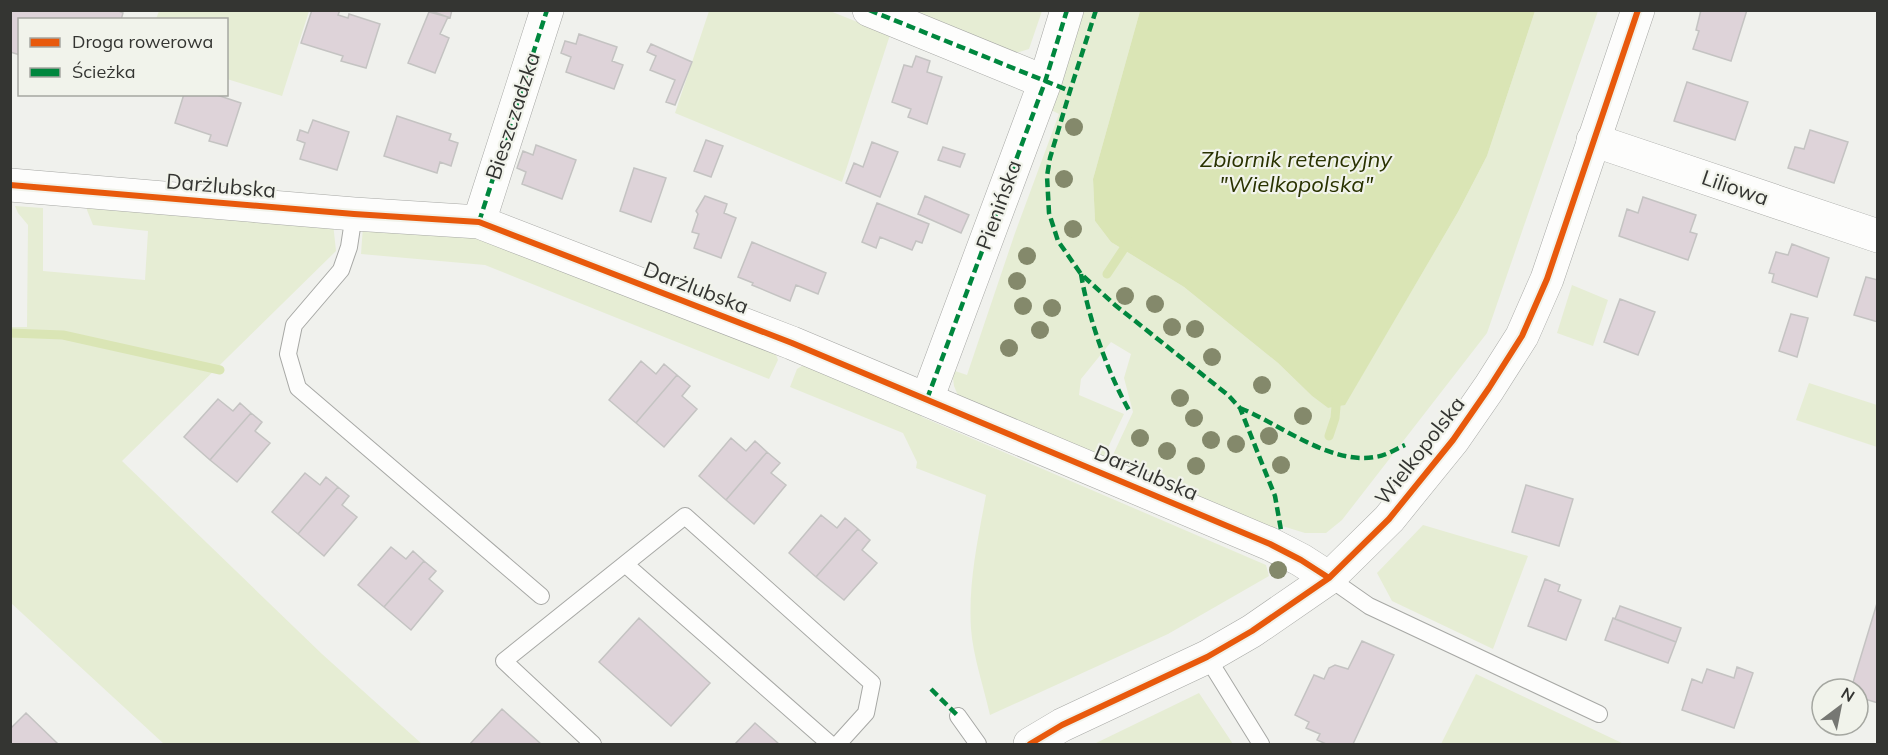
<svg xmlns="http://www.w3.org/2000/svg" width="1888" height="755" font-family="Mulish,sans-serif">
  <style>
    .green { fill: #e6edd4 }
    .water { fill: #dae5b5 }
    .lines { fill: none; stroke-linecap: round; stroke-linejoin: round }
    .stream { stroke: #dae5b5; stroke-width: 9 }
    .building { fill: #ded3d9; stroke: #c4c3c2; stroke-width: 1.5 }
    .service-casing { stroke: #a7a8a5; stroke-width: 18 }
    .minor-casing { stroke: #a7a8a5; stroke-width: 34 }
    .tertiary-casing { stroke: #a7a8a5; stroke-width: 34 }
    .service { stroke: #fdfdfc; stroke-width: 16 }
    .minor { stroke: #fdfdfc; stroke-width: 33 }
    .tertiary { stroke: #fdfdfc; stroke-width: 33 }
    .quiet { stroke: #00873e; stroke-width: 4.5; stroke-dasharray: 9 4.5; stroke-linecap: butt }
    .cycleway-casing { stroke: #f1f3eb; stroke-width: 10 }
    .cycleway { stroke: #e8590c; stroke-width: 6 }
    .tree { fill: #84896b }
    .labels { text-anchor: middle; stroke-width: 4.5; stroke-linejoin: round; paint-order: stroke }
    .street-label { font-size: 21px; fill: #343532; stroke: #f1f3eb }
    .water-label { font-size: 22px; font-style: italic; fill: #293200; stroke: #f1f3eb }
  </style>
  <rect width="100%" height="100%" fill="#f0f1ed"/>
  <path class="green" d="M159,11v-1l150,1 -27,85 -55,-17 -1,-59 -70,-1z
    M709,11h121l60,24 -48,147 -167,-69z
    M903,11h139l-13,38 -19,6z
    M1081,11h59l-47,168 2,42 16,21 73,45 94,76 34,33 16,12 17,-4 113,-192 29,-56 48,-145h63l-111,322 -145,187 -16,13h-21l-26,-8 -4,5 -158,-66 -2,-5 -3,-2 21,-45 -9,-34 7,-24 -20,-12 -30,37 -2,16 45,19 -21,44 -144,-60 -5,-12 -1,-8 2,-7 12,4 48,-142 44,-119 -10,-5z
    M87,204l246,19 3,28 -214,210 200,193 100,90h-258l-153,-141 -1,-276h17l1,-102 -10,-12 -3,-7 28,2v63l102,9 3,-49 -55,-6 -6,-15z
    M363,226l102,8 310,118 3,8 -9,19 -284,-114 -124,-11z
    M1572,285l36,15 -15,46 -36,-13z
    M805,364l113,47 4,6 344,148 3,11 -101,58 -178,81c-6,-27 -17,-59 -19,-86 -3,-46 7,-90 15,-134l-70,-27 1,-6 -14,-29 -113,-46 7,-18z
    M1809,383l68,22v42l-81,-27z
    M1423,525l105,31 -35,93 -101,-48 -15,-28z
    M1476,674l148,70h-183z
    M1199,693l34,51h-139z"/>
  <path class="water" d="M1140,11h395l-48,145 -29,56 -113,193 -17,3 -16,-12 -34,-33 -94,-76 -73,-45 -16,-21 -2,-42z"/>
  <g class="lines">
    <path class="stream" d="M1107,274l22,-33
      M10,333l53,2 157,35
      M1329,436l6,-18 2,-23"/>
  </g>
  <path class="building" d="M10,10h107l6,3 -2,7h-101v35l-10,-3z
    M312,10h28l-2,5 10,3 1,-4 31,10 -14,44 -25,-7 2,-5 -42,-13z
    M429,10h23l-2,8z
    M1701,10h46l-16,51 -38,-12 6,-18 -3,-1z
    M429,12l19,5 -8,17 9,4 -14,35 -27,-10z
    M579,34l38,13 -5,14 11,4 -9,24 -48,-17 5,-15 -10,-4 4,-12 11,3z
    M651,44l41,18 -17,43 -9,-3 9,-22 -25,-10 6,-14 -9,-4z
    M916,56l14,5 -3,11 15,5 -15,47 -19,-7 3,-8 -19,-7 12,-37 8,2z
    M1687,82l61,20 -13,38 -61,-19z
    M184,94h30l27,9 -14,43 -18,-5 2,-6 -36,-12z
    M397,116l54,18 -2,6 9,3 -7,23 -11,-4 -3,11 -53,-17z
    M313,120l36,12 -12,38 -37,-11 5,-16 -8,-3 3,-10 8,3z
    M1810,130l38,12 -14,41 -46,-15 7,-21 9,2z
    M706,140l17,6 -12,31 -17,-6z
    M872,142l26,10 -18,45 -34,-14 8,-20 9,4z
    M536,145l40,15 -14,39 -40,-15 4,-12 -9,-4 6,-17 10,4z
    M943,147l22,7 -5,13 -22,-7z
    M634,168l32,10 -15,44 -31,-11z
    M705,196l22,8 -3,9 12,5 -15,40 -27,-10 5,-14 -7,-2 6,-18 -2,-3z
    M925,196l44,19 -8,18 -43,-19z
    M1643,197l53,18 -6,17 7,2 -9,26 -69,-24 8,-27 11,4z
    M877,203l52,21 -7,19 -6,-2 -4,9 -32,-13 -4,11 -14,-6z
    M752,242l74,31 -8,21 -22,-9 -6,16 -38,-16 1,-2 -15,-6z
    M1792,244l37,14 -12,39 -45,-15 2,-8 -5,-1 7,-21 12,3z
    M1866,277l12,3v42l-24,-7z
    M1620,299l35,13 -17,43 -34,-13z
    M1791,314l17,4 -11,39 -18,-6z
    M641,361l15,13 8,-10 13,11 -41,48 -27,-23z
    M677,375l13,11 -8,10 15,13 -33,38 -28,-24z
    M218,399l15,12 7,-8 11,10 -41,47 -26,-23z
    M251,413l11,9 -7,9 15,12 -33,39 -27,-22z
    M731,438l15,13 9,-10 12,11 -41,48 -27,-24z
    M767,452l13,11 -9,10 15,12 -32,39 -28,-24z
    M305,473l15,12 6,-8 12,10 -40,47 -26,-22z
    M1526,485l47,14 -14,47 -47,-14z
    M338,487l11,9 -7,9 15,12 -33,39 -26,-22z
    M821,515l16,13 8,-10 13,11 -42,48 -27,-24z
    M858,529l12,11 -8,10 15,13 -33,37 -28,-23z
    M391,547l15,12 7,-8 11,10 -40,46 -26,-22z
    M424,561l12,10 -7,8 14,12 -32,39 -27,-23z
    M1545,579l15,6 -2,6 23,9 -15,40 -38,-14z
    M1878,600v103l-20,-6v-8h-7z
    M1620,606l61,22 -5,14 -61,-23z
    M639,618l71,65 -39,43 -72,-64z
    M1613,618l63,24 -8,21 -63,-23z
    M1362,641l32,14 -41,89h-27l-9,-4 3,-6 -14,-6 3,-6 -14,-7 19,-40 10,4 5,-11 6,-3 13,4z
    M1737,667l16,6 -19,55 -52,-18 10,-31 10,4 5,-14 27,9z
    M502,709l39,35h-71z
    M26,713l32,31h-48v-15z
    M755,723l24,21h-44z"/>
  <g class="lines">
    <g class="service-casing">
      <path id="service" d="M354,214l-5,33 -8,23 -47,55 -6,29 10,34 243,208
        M625,564l205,180
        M1329,578l40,28 230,108
        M1207,657l54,87
        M958,716l20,28
        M593,744l-89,-83 181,-145 187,167 -6,30 -28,31"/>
    </g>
    <g class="minor-casing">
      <path id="minor" d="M869,10l176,72
        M1593,140l285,96
        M10,185l344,29 125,8 313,121 478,201 31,16 28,18
        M479,222l68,-212
        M927,399l118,-317 22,-72"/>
    </g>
    <g class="tertiary-casing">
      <path id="tertiary" d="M1030,744l32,-19 145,-68 45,-26 77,-53 60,-59 64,-79 36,-52 33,-52 25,-57 91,-269"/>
    </g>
    <use href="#service" class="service"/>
    <use href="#minor" class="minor"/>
    <use href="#tertiary" class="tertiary"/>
    <path class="quiet" d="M869,10l201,81
      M1096,10l-26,81 -20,67 -3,18 2,37 9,28 23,33 34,31 113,90 12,13 23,58 12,30 6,34
      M479,222l68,-212
      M1081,274c7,43 27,100 49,138
      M927,399l118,-317 22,-72
      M1240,408c40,16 90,57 135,49 10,-1 21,-8 30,-12
      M931,689l27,27"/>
    <g class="cycleway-casing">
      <path id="cycleway" d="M10,185l344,29 125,8 313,121 478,201 31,16 28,18
        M1030,744l32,-19 145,-68 45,-26 77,-53 60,-59 64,-79 36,-52 33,-52 25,-57 91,-269"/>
    </g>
    <use href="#cycleway" class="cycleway"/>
  </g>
  <g class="tree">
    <circle cx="1074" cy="127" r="9"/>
    <circle cx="1064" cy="179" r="9"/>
    <circle cx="1073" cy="229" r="9"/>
    <circle cx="1027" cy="256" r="9"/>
    <circle cx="1017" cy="281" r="9"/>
    <circle cx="1125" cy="296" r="9"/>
    <circle cx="1155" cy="304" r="9"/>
    <circle cx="1023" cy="306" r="9"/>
    <circle cx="1052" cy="308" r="9"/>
    <circle cx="1172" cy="327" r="9"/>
    <circle cx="1195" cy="329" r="9"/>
    <circle cx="1040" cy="330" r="9"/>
    <circle cx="1009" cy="348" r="9"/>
    <circle cx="1212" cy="357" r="9"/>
    <circle cx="1262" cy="385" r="9"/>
    <circle cx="1180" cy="398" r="9"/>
    <circle cx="1303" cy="416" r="9"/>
    <circle cx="1194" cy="418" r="9"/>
    <circle cx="1269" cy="436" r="9"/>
    <circle cx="1140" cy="438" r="9"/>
    <circle cx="1211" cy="440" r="9"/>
    <circle cx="1236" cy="444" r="9"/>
    <circle cx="1167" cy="451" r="9"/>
    <circle cx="1281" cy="465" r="9"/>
    <circle cx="1196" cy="466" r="9"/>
    <circle cx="1278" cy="570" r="9"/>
  </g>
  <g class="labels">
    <g class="street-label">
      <text transform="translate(513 116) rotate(-72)" y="7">Bieszczadzka</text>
      <text transform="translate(221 186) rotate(5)" y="7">Darżlubska</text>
      <text transform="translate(1735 188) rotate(19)" y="7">Liliowa</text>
      <text transform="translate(999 205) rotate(-70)" y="7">Pienińska</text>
      <text transform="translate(696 288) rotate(21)" y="7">Darżlubska</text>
      <text transform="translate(1420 451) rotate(-52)" y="7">Wielkopolska</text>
      <text transform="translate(1146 473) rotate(23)" y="7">Darżlubska</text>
    </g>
    <g class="water-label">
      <text x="1296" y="167">Zbiornik retencyjny<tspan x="1296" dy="25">"Wielkopolska"</tspan></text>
    </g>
  </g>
  <rect width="1888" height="755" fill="none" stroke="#343532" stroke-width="24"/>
  <rect x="18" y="18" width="210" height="78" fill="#f1f3eb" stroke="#a5a7a1" stroke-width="1.5"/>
  <rect x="30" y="38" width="30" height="9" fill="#e8590c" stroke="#a5a7a1" stroke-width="1.5"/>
  <text x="72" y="48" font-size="18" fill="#343532">Droga rowerowa</text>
  <rect x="30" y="68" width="30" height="9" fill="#00873e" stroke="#a5a7a1" stroke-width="1.5"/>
  <text x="72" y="78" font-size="18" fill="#343532">Ścieżka</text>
  <g transform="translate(1840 707) rotate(32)"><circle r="28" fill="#f1f3eb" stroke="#a5a7a1" stroke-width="1.5"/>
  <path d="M0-4.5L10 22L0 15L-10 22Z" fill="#767773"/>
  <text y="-9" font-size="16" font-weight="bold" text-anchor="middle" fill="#343532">N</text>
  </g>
</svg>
